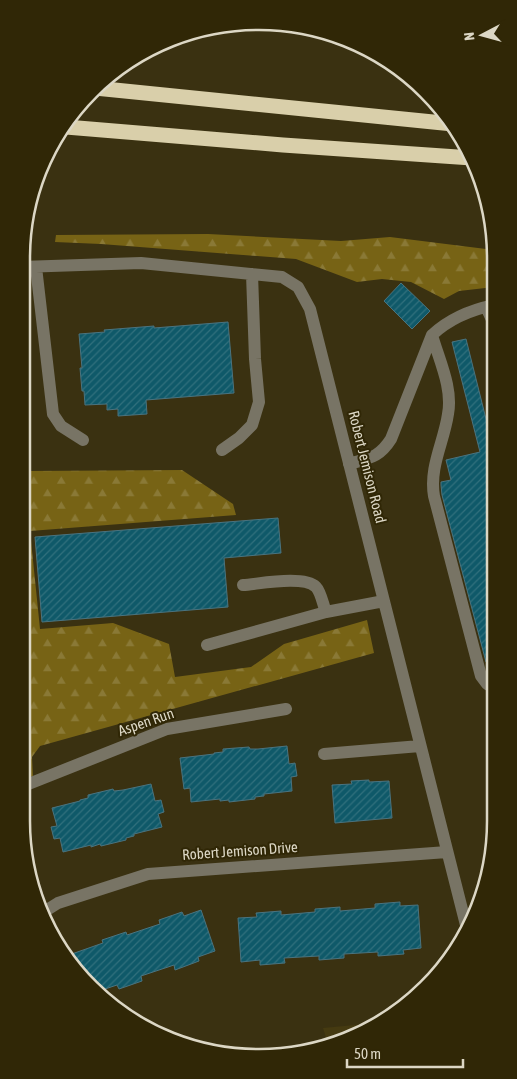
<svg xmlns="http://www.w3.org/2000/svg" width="517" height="1079" font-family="'Asap Condensed',sans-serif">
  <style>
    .built { fill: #453a11 }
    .forest { fill: url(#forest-firs) }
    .building { fill: url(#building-hatch); stroke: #4a737f }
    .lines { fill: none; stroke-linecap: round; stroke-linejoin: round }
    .minor { stroke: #787465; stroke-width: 12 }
    .highway { stroke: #d9cfaa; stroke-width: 15 }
    .labels { text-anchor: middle; stroke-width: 4; stroke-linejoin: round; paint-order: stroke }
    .street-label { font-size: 15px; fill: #dcd7c5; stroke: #302706 }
    .rim { fill: none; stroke: #dcd7c5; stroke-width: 2.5 }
  </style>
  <defs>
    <pattern id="forest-firs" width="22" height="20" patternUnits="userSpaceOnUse" patternTransform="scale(1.25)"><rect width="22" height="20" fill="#776315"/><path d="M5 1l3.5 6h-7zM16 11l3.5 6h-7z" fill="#8a7936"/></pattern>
    <pattern id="building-hatch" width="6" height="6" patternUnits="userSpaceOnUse" patternTransform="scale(1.25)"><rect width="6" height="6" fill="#0f5969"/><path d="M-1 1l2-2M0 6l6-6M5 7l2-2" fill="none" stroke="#31707d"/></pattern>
  </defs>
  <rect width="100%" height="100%" fill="#3a3111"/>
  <path class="built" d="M376,1023l-12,10 -36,11 -5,-16z"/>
  <path class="forest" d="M208,234l133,7 49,-4 104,13v37l-35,4 -15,8 -33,-17 -29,-3 -25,3 -61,-23 -195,-15 -46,-2 1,-7z
    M21,371l9,100 152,-1 51,34 3,11 -206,16 10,98 73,-6 56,21 6,33 76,-10 33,-23 83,-24 7,33 -334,93 -8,11 1,19 -12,4z"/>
  <path class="building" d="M401,283l29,28 -18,18 -28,-28z
    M228,322l6,71 -88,7 1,14 -29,2v-7l-11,1v-6l-22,1 -1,-14h-2l-2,-23h2l-3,-34 26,-2 -1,-2 50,-4v2z
    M466,339l28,112 1,107 -9,1 9,36v65l-9,2 -44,-167 -1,-10v-3l10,-2 -5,-20 34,-8 -28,-110z
    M278,518l3,35 -57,5 4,49 -186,15 -7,-85z
    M287,746l2,18 6,-1 2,13 -6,1 1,14 -28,3v2l-9,1v2l-26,3v-2l-9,1v-2l-29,3 -1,-14 -6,1 -4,-31 34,-4v-1l9,-1v-3l26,-2 1,2h8z
    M369,780v2l20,-1 3,37 -57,5 -3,-38 20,-1 -1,-3z
    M151,784l4,17 6,-1 3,12 -6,2 4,13 -28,7v2l-8,2v2l-25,6 -1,-2 -9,3v-2l-28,7 -3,-14 -6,1 -3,-12 6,-1 -5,-18 28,-7v-1l8,-2v-3l25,-6 1,2 9,-1z
    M400,902v4l18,-1 3,43 -18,2 1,4 -26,2v-4l-34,2v4l-25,2v-4l-35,2 1,5 -25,2v-5l-19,2 -3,-44 19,-1 -1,-4 25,-2v4l34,-3v-3l25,-2v4l35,-3v-4z
    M201,910l14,41 -17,6 1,4 -24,9 -1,-5 -33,11 1,5 -23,8 -2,-4 -18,6 -29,-26 -4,-9 37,-13 -1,-3 24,-8 1,3 33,-11 -1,-4 23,-8 2,4z"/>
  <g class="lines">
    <path class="minor" d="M21,267l120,-4 141,14 16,10 12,22 157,620
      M36,267l17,147 8,12 22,14
      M486,307l8,17
      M432,335c7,25 21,53 16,79 -4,28 -19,53 -14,82l47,180 6,8 8,5
      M222,450l17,-12 13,-13 7,-23 -4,-43 -3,-85
      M349,464c20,-6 30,-6 42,-25l41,-104c17,-16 38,-25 62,-30
      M243,585c16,-1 61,-10 73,2 5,5 7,18 10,25
      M207,645l119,-33 58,-11
      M324,754l96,-8
      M21,787l146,-58 119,-20
      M42,913l16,-10 90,-29 299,-22"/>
    <path class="highway" d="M95,88l358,36
      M66,127l217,18 189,13"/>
  </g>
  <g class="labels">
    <g class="street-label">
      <text transform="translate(367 467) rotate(76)" y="5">Robert Jemison Road</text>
      <text transform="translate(146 722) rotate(-19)" y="5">Aspen Run</text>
      <text transform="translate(240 851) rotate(-4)" y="5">Robert Jemison Drive</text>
    </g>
  </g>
  <path d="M0 0H517V1079H0ZM258 30H259A228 228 0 0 1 487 258V821A228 228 0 0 1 259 1049H258A228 228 0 0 1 30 821V258A228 228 0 0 1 258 30Z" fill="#302706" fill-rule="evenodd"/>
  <path class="rim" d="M258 30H259A228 228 0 0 1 487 258V821A228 228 0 0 1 259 1049H258A228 228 0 0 1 30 821V258A228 228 0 0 1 258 30Z"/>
  <g transform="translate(482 35) rotate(264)" stroke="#302706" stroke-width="4" paint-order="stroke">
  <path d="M0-4L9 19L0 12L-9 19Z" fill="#dcd7c5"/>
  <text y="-8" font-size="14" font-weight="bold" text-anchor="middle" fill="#dcd7c5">N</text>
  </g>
  <path d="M347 1059v8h116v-8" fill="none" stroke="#dcd7c5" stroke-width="2.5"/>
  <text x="354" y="1059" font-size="15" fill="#dcd7c5" stroke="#302706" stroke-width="4" paint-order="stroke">50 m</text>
</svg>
